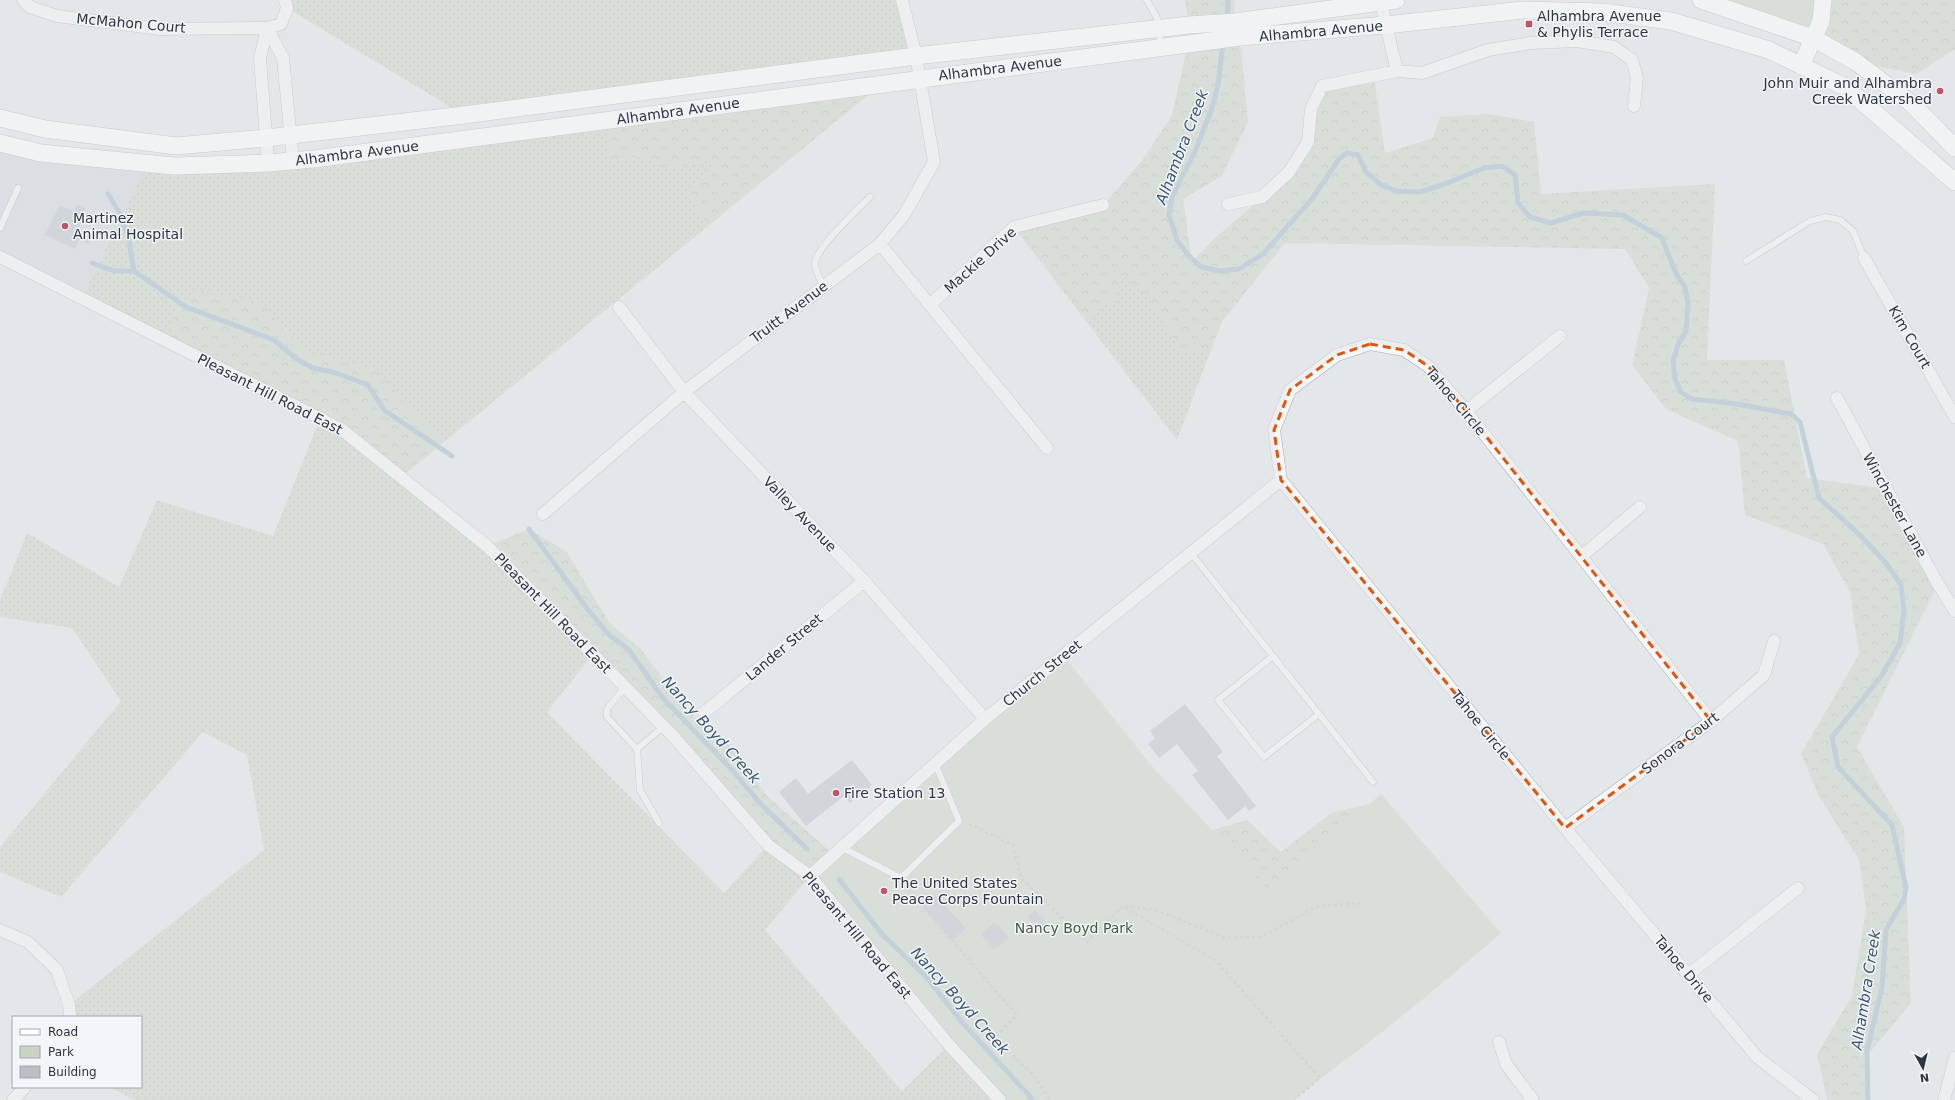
<svg xmlns="http://www.w3.org/2000/svg" width="1955" height="1100" font-family="'DejaVu Sans',sans-serif">
  <style>
    .built { fill: #d1d6dc }
    .grass { fill: url(#grass-dots) }
    .forest { fill: url(#forest-crowns) }
    .park { fill: #cad4c5 }
    .lines { fill: none; stroke-linecap: round; stroke-linejoin: round }
    .stream { stroke: #a1b6c8; stroke-width: 5 }
    .building { fill: #bbc0c7 }
    .lane-casing { stroke: #a8aeb4; stroke-width: 7 }
    .street-casing { stroke: #a8aeb4; stroke-width: 13 }
    .secondary-casing { stroke: #a8aeb4; stroke-width: 18 }
    .path { stroke: #bdc1c6; stroke-width: 2.5; stroke-dasharray: 3 3; stroke-linecap: butt }
    .lane { stroke: #f6f7f9; stroke-width: 6 }
    .street { stroke: #f6f7f9; stroke-width: 12 }
    .secondary { stroke: #fff; stroke-width: 17 }
    .marked { fill: none; stroke: #df570f; stroke-width: 3; stroke-dasharray: 8 5; stroke-linejoin: round }
    .poi-dot { fill: #c7516b; stroke: #f3f5f8; stroke-width: 1.5 }
    .labels { text-anchor: middle; stroke-width: 3; stroke-linejoin: round; paint-order: stroke }
    .poi-label { font-size: 14px; fill: #2c3542; stroke: #f3f5f8; text-anchor: start }
    .street-label { font-size: 14px; fill: #2c3542; stroke: #f3f5f8 }
    .park-label { font-size: 14px; fill: #435d3a; stroke: #f3f5f8 }
    .water-label { font-size: 15px; font-style: italic; fill: #385773; stroke: #f3f5f8 }
  </style>
  <defs>
    <pattern id="grass-dots" width="8" height="8" patternUnits="userSpaceOnUse"><rect width="8" height="8" fill="#cad4c5"/><path d="M2 2h.1M6 6h.1" fill="none" stroke="#aeb7aa" stroke-width="1.8" stroke-linecap="round"/></pattern>
    <pattern id="forest-crowns" width="20" height="18" patternUnits="userSpaceOnUse"><rect width="20" height="18" fill="#cad4c5"/><path d="M2 6a3 3 0 1 1 6 0M12 15a3 3 0 1 1 6 0" fill="none" stroke="#aeb7aa"/></pattern>
  </defs>
  <rect width="100%" height="100%" fill="#e3e7ea"/>
  <path class="built" d="M0,143l147,21 -65,134 -82,-41z"/>
  <path class="grass" d="M285,0h617l14,56 -452,59 -177,-107z
    M605,120l6,42 28,-6 32,12 45,-8 -27,33 18,34 -263,215 -28,-28 -78,-55 -28,-4 -50,-53 -89,41 -89,-45 65,-134 27,2z
    M1121,272l32,32 28,47 30,-1 -34,90 -92,-120 31,-22z
    M320,419l167,127 106,108 -46,58 177,181 44,-48 42,31 -45,54 137,161 47,-46 50,55h-865l-24,-13h31v-70h-71l-1,-12 195,-155 -17,-95 -44,-23 -142,165 -61,-25v-25l121,-146 -49,-73 -72,-11v-17l27,-67 92,54 38,-87 116,36z"/>
  <path class="forest" d="M1185,0h49l1,22 -46,3z
    M1823,0h132v49l-39,25 -60,-12 -43,-24z
    M1240,37l8,85 -26,54 -39,23 9,63 21,-22 49,-43 46,-55 14,-56 52,-10 11,77 48,-15 7,-21 49,-3 45,8 7,72 174,-10 -8,176h77l23,118 80,11 51,95 -81,163 47,80 7,176 -44,53 1,44h-41l-10,-46 35,-58 14,-87 -7,-49 -40,-64 -18,-42 58,-100 -9,-62 -27,-48 -78,-29 -7,-74 -72,-32 -34,-44 17,-77 -24,-39 -340,-6 -63,79 -11,28 -30,1 -28,-47 -32,-31 -5,25 -31,22 -71,-93 89,-22 38,-43 31,-47 16,-71z
    M883,83l-176,144 -18,-34 27,-33 -45,8 -32,-12 -29,6 -5,-41z
    M195,290l65,12 50,53 28,4 40,11 38,44 28,28 -43,35 -60,-48 -170,-86 3,-33z
    M529,529l38,23 43,72 30,24 47,62 48,40 32,46 66,58 379,-24 35,-10 34,32 50,-39 38,-9 -53,46 120,139 -626,-113 -42,-31 -281,-299z"/>
  <path class="park" d="M1701,0h122l-10,38z
    M1064,656l87,109 117,125 113,-96 120,139c-38,33 -76,65 -115,96 -31,24 -62,46 -92,71h-297l-187,-224z"/>
  <g class="lines">
    <path class="stream" d="M1227,21l1,-21
      M1223,43l-5,42 -6,23 -16,41 -24,48 -3,18 8,25 11,15 13,12 18,4 20,-2 24,-15 49,-55 27,-40 8,-6 11,2 8,17 15,13 15,6 24,1 25,-8 39,-16 18,-2 13,9 3,28 12,14 21,6 32,-10 40,2 39,23 14,36 9,13 3,16 -2,28 -8,14 -5,16 2,18 6,13 11,7 45,5 54,10 9,8 19,76 41,37 26,28 15,22 3,26 -4,32 -18,32 -50,62 6,30 54,58 14,62 -2,12 -18,31 -4,58 -15,62 1,50
      M108,194l14,23 7,25 5,29
      M92,263l22,8h20l52,36 88,33 21,18 18,10 20,4 35,13 16,25 68,46
      M529,529l60,82 20,24 20,15 34,48 69,72 27,32 48,47
      M839,879l42,54 45,44 36,45 71,78"/>
  </g>
  <path class="building" d="M59,205l15,6 3,-6 9,4 -8,22 13,7 -3,6 -9,-4 -4,9 -30,-14z
    M1185,704l38,48 -6,4 39,50 -7,5 -4,-5 -17,14 -36,-45 6,-4 -21,-27 -18,14 -11,-14 7,-6 -5,-7z
    M852,760l20,25 -22,18 -6,-7 -38,30 -27,-34 17,-14 12,16z
    M935,894l31,35 -14,11 -30,-34z
    M1035,910l12,13 -8,7 -12,-13z
    M995,922l14,15 -14,13 -14,-15z"/>
  <g class="lines">
    <g class="lane-casing">
      <path id="lane" d="M1147,0l10,18 4,29
        M0,228l18,-40
        M1746,261l64,-40 16,-4 14,3 13,11 11,27
        M823,286c-3,-7 -8,-15 -8,-23 1,-15 43,-54 55,-66
        M1191,553l182,229
        M1273,656l-55,44 46,57 55,-43
        M625,687l-18,22v8l30,32 27,-23
        M637,749l3,41 19,33
        M841,847l60,31 58,-57 -24,-58"/>
    </g>
    <g class="street-casing">
      <path id="street" d="M23,0l7,7 27,9 104,13 106,-1 14,-4 6,-16 -2,-8
        M1381,3l16,68 25,2 66,-23 43,-7 46,-2 37,6 18,13 5,18 -3,28
        M268,163l-8,-105 7,-30 16,30 10,103
        M1228,204l34,-7 27,-25 19,-30 3,-33 11,-23 75,-15
        M880,244l167,204
        M0,257l341,172 146,117 186,190 95,109 42,31 139,169 51,55
        M1864,258l91,159
        M930,305l84,-78 89,-22
        M619,307l65,85 180,189 121,138
        M1837,398l101,186 17,27
        M1466,411l94,-75
        M543,514l141,-122 196,-148 24,-29 30,-53 -18,-106 -14,-56
        M1582,556l58,-49
        M704,713l160,-132
        M1711,721l-245,-310 -38,-45 -24,-16 -34,-6 -33,11 -47,35 -16,40 7,50 284,348 192,229 56,43
        M1565,828l146,-107 53,-46 10,-34
        M810,876l175,-157 296,-239
        M0,930l28,12 29,28 12,35 1,12
        M1688,975l110,-87
        M1499,1042l7,22 27,36
        M13,1100l12,-13
        M1944,1100l11,-42"/>
    </g>
    <g class="secondary-casing">
      <path id="secondary" d="M1701,0l112,38 43,24 56,42 43,44
        M1801,66l20,-45 2,-21
        M0,118l45,11 131,17 90,-8 198,-23 452,-59 273,-31 46,-3 161,-22
        M0,143l41,10 133,13 94,-3 46,-4 874,-115 52,-7 146,-12 137,-15 80,2 68,9 98,29 76,37 110,95"/>
    </g>
    <path class="path" d="M969,824l44,21 8,33 66,64 36,-36 32,4 71,28 34,-1 58,-31 43,-3
      M904,886l113,129 -22,22 40,40 15,23
      M1125,908l90,52 105,118 -26,22"/>
    <use href="#lane" class="lane"/>
    <use href="#street" class="street"/>
    <use href="#secondary" class="secondary"/>
  </g>
  <path d="M0 0H1955V1100H0ZM1370,344l34,6 24,16 38,45 245,310 -146,107 -284,-348 -7,-50 16,-40 47,-35z" fill="#e3e7ea" fill-opacity=".55" fill-rule="evenodd"/>
  <path class="marked" d="M1370,344l34,6 24,16 38,45 245,310 -146,107 -284,-348 -7,-50 16,-40 47,-35z"/>
  <g class="poi-dot">
    <rect x="1525" y="20" width="8" height="8" rx="2"/>
    <circle cx="1940" cy="91" r="4"/>
    <circle cx="65" cy="226" r="4"/>
    <circle cx="836" cy="793" r="4"/>
    <circle cx="884" cy="891" r="4"/>
  </g>
  <g class="labels">
    <g class="poi-label">
      <text x="1537" y="21">Alhambra Avenue<tspan x="1537" dy="16">&amp; Phylis Terrace</tspan></text>
      <text x="1932" y="88" text-anchor="end">John Muir and Alhambra<tspan x="1932" dy="16">Creek Watershed</tspan></text>
      <text x="73" y="223">Martinez<tspan x="73" dy="16">Animal Hospital</tspan></text>
      <text x="844" y="798">Fire Station 13</text>
      <text x="892" y="888">The United States<tspan x="892" dy="16">Peace Corps Fountain</tspan></text>
    </g>
    <g class="street-label">
      <text transform="translate(131 23) rotate(5)" y="5">McMahon Court</text>
      <text transform="translate(1321 31) rotate(-5)" y="5">Alhambra Avenue</text>
      <text transform="translate(1000 68) rotate(-7)" y="5">Alhambra Avenue</text>
      <text transform="translate(678 111) rotate(-8)" y="5">Alhambra Avenue</text>
      <text transform="translate(357 153) rotate(-7)" y="5">Alhambra Avenue</text>
      <text transform="translate(980 260) rotate(-42)" y="5">Mackie Drive</text>
      <text transform="translate(789 312) rotate(-37)" y="5">Truitt Avenue</text>
      <text transform="translate(1910 337) rotate(60)" y="5">Kim Court</text>
      <text transform="translate(270 394) rotate(27)" y="5">Pleasant Hill Road East</text>
      <text transform="translate(1456 401) rotate(50)" y="5">Tahoe Circle</text>
      <text transform="translate(1895 505) rotate(61)" y="5">Winchester Lane</text>
      <text transform="translate(800 514) rotate(46)" y="5">Valley Avenue</text>
      <text transform="translate(553 613) rotate(46)" y="5">Pleasant Hill Road East</text>
      <text transform="translate(784 647) rotate(-40)" y="5">Lander Street</text>
      <text transform="translate(1042 673) rotate(-39)" y="5">Church Street</text>
      <text transform="translate(1481 725) rotate(51)" y="5">Tahoe Circle</text>
      <text transform="translate(1680 743) rotate(-37)" y="5">Sonora Court</text>
      <text transform="translate(857 935) rotate(50)" y="5">Pleasant Hill Road East</text>
      <text transform="translate(1684 969) rotate(50)" y="5">Tahoe Drive</text>
    </g>
    <g class="park-label">
      <text x="1074" y="933">Nancy Boyd Park</text>
    </g>
    <g class="water-label">
      <text transform="translate(1182 147) rotate(-69)" y="5">Alhambra Creek</text>
      <text transform="translate(711 730) rotate(48)" y="5">Nancy Boyd Creek</text>
      <text transform="translate(1866 990) rotate(-81)" y="5">Alhambra Creek</text>
      <text transform="translate(960 1001) rotate(48)" y="5">Nancy Boyd Creek</text>
    </g>
  </g>
  <rect x="12" y="1016" width="130" height="72" fill="#f3f5f8" stroke="#a3a8af"/>
  <rect x="20" y="1029" width="20" height="6" fill="#ffffff" stroke="#a3a8af"/>
  <text x="48" y="1036" font-size="12" fill="#2c3542">Road</text>
  <rect x="20" y="1046" width="20" height="12" fill="#cad4c5" stroke="#a3a8af"/>
  <text x="48" y="1056" font-size="12" fill="#2c3542">Park</text>
  <rect x="20" y="1066" width="20" height="12" fill="#bbc0c7" stroke="#a3a8af"/>
  <text x="48" y="1076" font-size="12" fill="#2c3542">Building</text>
  <g transform="translate(1923 1068) rotate(172)" stroke="#f3f5f8" stroke-width="3" paint-order="stroke">
  <path d="M0-3L7 15L0 10L-7 15Z" fill="#2c3542"/>
  <text y="-6" font-size="11" font-weight="bold" text-anchor="middle" fill="#2c3542">N</text>
  </g>
</svg>
